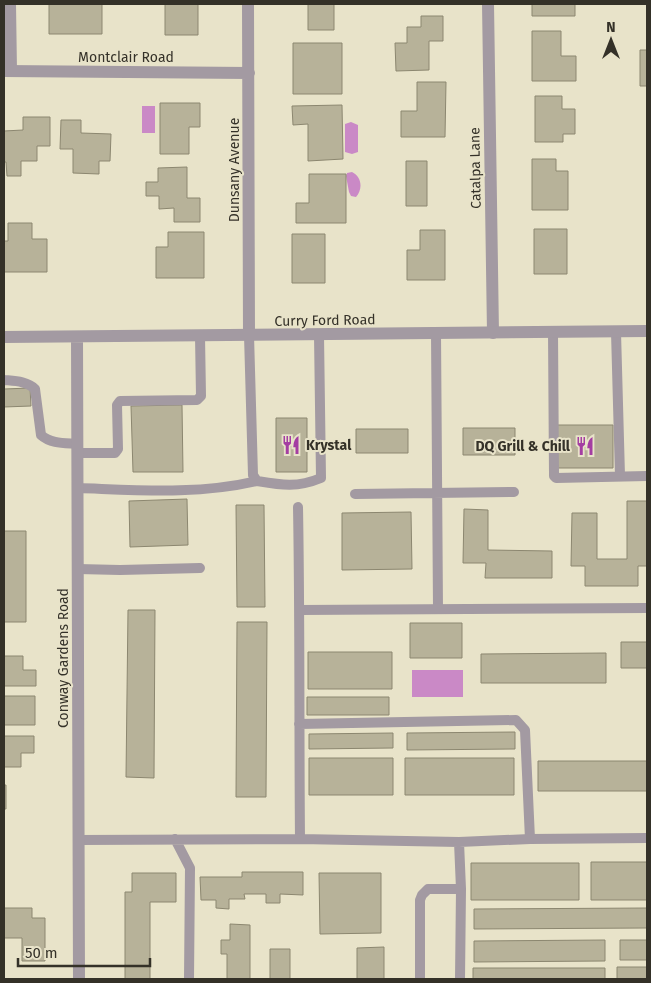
<svg xmlns="http://www.w3.org/2000/svg" width="651" height="983" font-family="'Fira Sans',sans-serif">
  <style>
    .water { fill: #ca89c6 }
    .building { fill: #b7b299; stroke: #8c8770 }
    .lines { fill: none; stroke-linecap: round; stroke-linejoin: round }
    .service { stroke: #a39aa2; stroke-width: 10 }
    .minor { stroke: #a39aa2; stroke-width: 12 }
    .tertiary { stroke: #a39aa2; stroke-width: 12 }
    .labels { text-anchor: middle; stroke-width: 4; stroke-linejoin: round; paint-order: stroke }
    .street-label { font-size: 14px; fill: #343128; stroke: #e8e3c9 }
    .poi-label { font-size: 14px; font-weight: bold; fill: #343128; stroke: #e8e3c9; text-anchor: start }
  </style>
  <rect width="100%" height="100%" fill="#e8e3c9"/>
  <path class="water" d="M142,106h13v27h-13z
    M351,122l7,3v27l-6,2 -7,-2v-28z
    M352,172c10,5 11,17 4,25l-5,-1 -2,-4 -3,-16 1,-3z
    M412,670h51v27h-51z"/>
  <path class="building" d="M49,4h53v30h-53z
    M165,4h33v31h-33z
    M308,4h26v26h-26z
    M532,4h43v12h-43z
    M421,16h22v25h-14v29l-33,1 -1,-28h12v-16h14z
    M532,31h29v25h15v25h-44z
    M293,43h49v51h-49z
    M640,50h7v36h-7z
    M417,82h29l-1,55h-44v-26h16z
    M535,96h27v13h13v25h-12v8h-28z
    M160,103h40v24h-11v27h-29z
    M342,105l1,54 -35,2v-37l-15,1 -1,-19z
    M23,117h27v29h-13v15h-16v15h-14l-1,-14h-2v-31l19,-1z
    M61,120h20v13l30,1 -1,27h-11v13l-26,-1v-24h-13z
    M532,159h24v12h12v39h-36z
    M406,161h21v45h-21z
    M187,167v31h13v24h-26v-14l-15,1v-13h-13v-14h12v-14z
    M309,174h37v49h-50v-20h13z
    M8,223h24v16h15v33h-43v-31h4z
    M534,229h33v45h-33z
    M420,230h25v50h-38v-30h13z
    M168,232h36v46h-48v-31h12z
    M292,234h33v49h-33z
    M30,388l1,18 -27,1v-18z
    M182,405l1,67h-50l-2,-66z
    M276,418h31v54h-31z
    M557,425h56v43h-56z
    M463,428h52v27h-52z
    M356,429h52v24h-52z
    M187,499l1,46 -58,2 -1,-46z
    M627,501h20v65h-9v20h-53v-20h-14l1,-53h25v46h30z
    M236,505h28l1,102h-28z
    M464,509l24,1v40l64,1v27h-67l1,-15h-23z
    M411,512l1,57 -70,1v-57z
    M4,531h22v91h-22z
    M128,610h27l-1,168 -28,-1z
    M237,622h30l-1,175h-30z
    M410,623h52v35h-52z
    M621,642h26v26h-26z
    M308,652h84v37h-84z
    M606,653v30h-125v-29z
    M4,656h19v14h13v16h-32z
    M4,696h31v29h-31z
    M307,697h82v18h-82z
    M515,732v17l-108,1v-17z
    M393,733v15l-84,1v-15z
    M4,736h30v17h-13v14h-17z
    M309,758h84v37h-84z
    M405,758h109v37h-109z
    M538,761h109v30h-109z
    M4,785h2v24h-2z
    M591,862h56v38h-56z
    M471,863h108v37h-108z
    M242,872h61v23l-23,-1v9h-14v-9h-22l1,5h-16v10l-13,-1v-8h-15l-1,-23h42z
    M132,873h44v29h-26v77h-25v-87h7z
    M319,873h62v60l-61,1z
    M4,908h28v10h13v43h-23v-23h-18z
    M647,908v20l-173,1v-20z
    M230,924l20,1v54h-23v-25h-6v-14h9z
    M605,940v21l-131,1v-21z
    M620,940h27v20h-27z
    M384,947v32h-27v-31z
    M270,949h20v30h-20z
    M617,967h30v12h-30z
    M473,968h132v11h-132z"/>
  <g class="lines">
    <path class="service" d="M553,332l1,144 2,2 91,-2
      M616,332l4,144
      M436,333l2,276
      M249,335l4,140 4,6c24,4 40,7 64,-3l-2,-143
      M4,380c10,1 23,1 31,9l6,46c10,9 24,8 36,9
      M78,453h37l3,-4 -1,-44 3,-4 77,-1 4,-4 -1,-60
      M78,488c59,2 120,7 179,-7
      M355,494l159,-2
      M298,507c2,111 1,221 2,332
      M78,569l42,1 80,-2
      M300,610l347,-2
      M299,724l217,-4 9,10 5,109
      M175,839l15,29 -1,111
      M79,840l221,-1 159,3 71,-3 117,-1
      M459,842l2,47 -1,90
      M420,979v-79l2,-5 6,-6h33"/>
    <path class="minor" d="M10,4l1,67
      M248,4l1,331
      M488,4l5,329
      M4,71l245,2"/>
    <path class="tertiary" d="M4,337l643,-6
      M77,337l2,642"/>
  </g>
  <defs>
    <g id="restaurant-bare" transform="scale(1.5)"><path d="M-5-6h1v4h1v-4h1v4h1v-4h1v5L-1.5 .5V6h-2V.5L-5-1ZM5-6V6H3V1.5H1.5Q1.5-4 5-6Z" fill="#a43ea2" stroke="#e8e3c9" stroke-width="2.5" paint-order="stroke"/></g>
  </defs>
  <g fill-rule="evenodd">
    <use href="#restaurant-bare" x="291" y="445"/>
    <use href="#restaurant-bare" x="585" y="446"/>
  </g>
  <g class="labels">
    <g class="street-label">
      <text x="126" y="62">Montclair Road</text>
      <text transform="translate(475 168) rotate(-91)" y="5">Catalpa Lane</text>
      <text transform="translate(234 170) rotate(-90)" y="5">Dunsany Avenue</text>
      <text transform="translate(325 320) rotate(-1)" y="5">Curry Ford Road</text>
      <text transform="translate(63 658) rotate(-90)" y="5">Conway Gardens Road</text>
    </g>
    <g class="poi-label">
      <text x="306" y="450">Krystal</text>
      <text x="570" y="451" text-anchor="end">DQ Grill &amp; Chill</text>
    </g>
  </g>
  <rect width="651" height="983" fill="none" stroke="#343128" stroke-width="10"/>
  <g transform="translate(611 40)" stroke="#e8e3c9" stroke-width="4" paint-order="stroke">
  <path d="M0-4L9 19L0 12L-9 19Z" fill="#343128"/>
  <text y="-8" font-size="14" font-weight="bold" text-anchor="middle" fill="#343128">N</text>
  </g>
  <path d="M18 958v8h132v-8" fill="none" stroke="#343128" stroke-width="2.5"/>
  <text x="25" y="958" font-size="15" fill="#343128" stroke="#e8e3c9" stroke-width="4" paint-order="stroke">50 m</text>
</svg>
